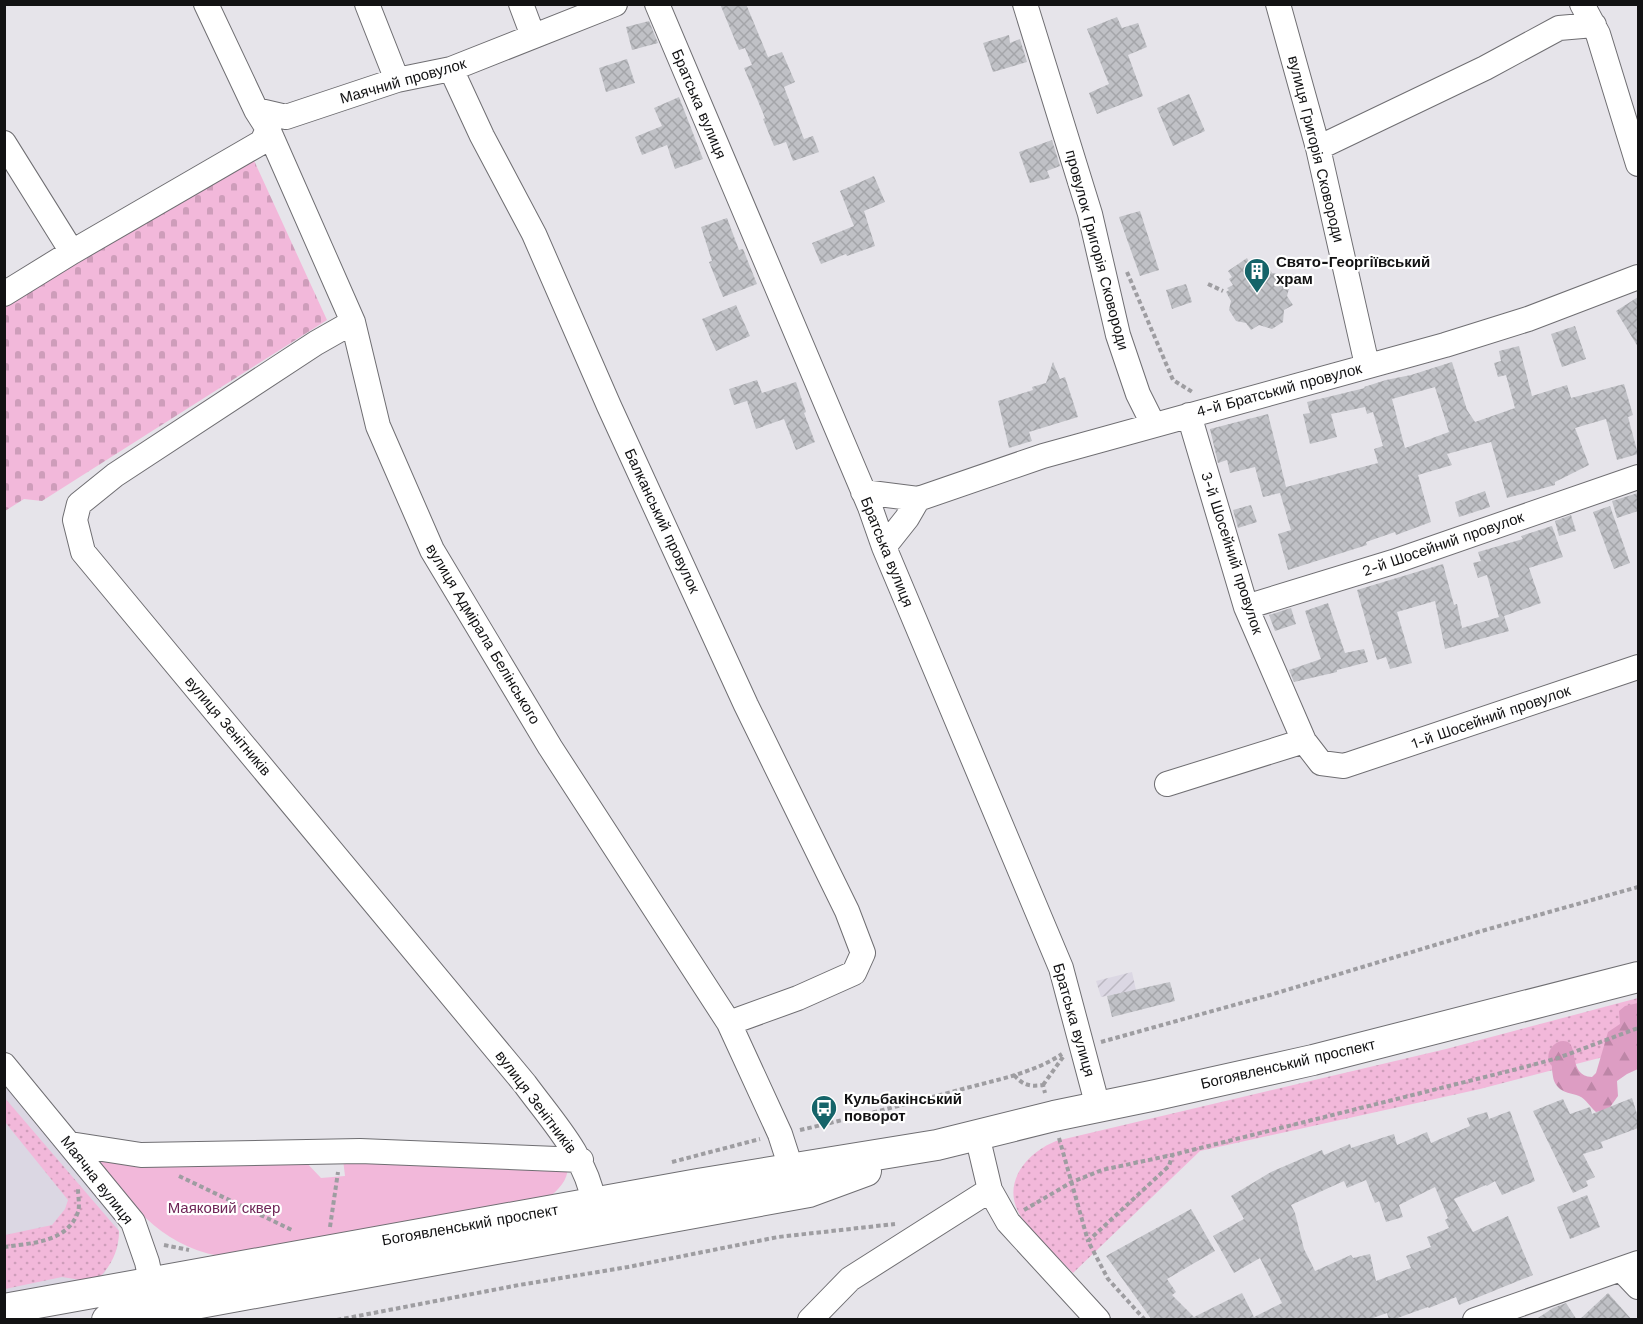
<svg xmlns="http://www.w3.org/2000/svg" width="1643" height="1324" font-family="'Work Sans',sans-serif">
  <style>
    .built { fill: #dbd7e3 }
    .industrial { fill: url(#industrial-furrows) }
    .grass { fill: url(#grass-dots) }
    .forest { fill: url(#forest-firs) }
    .cemetery { fill: url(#cemetery-stones) }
    .park { fill: #f2b8da }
    .building { fill: url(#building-cross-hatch); fill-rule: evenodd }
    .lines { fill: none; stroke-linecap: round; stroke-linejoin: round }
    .minor-casing { stroke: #6f6e72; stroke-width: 26 }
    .major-casing { stroke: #6f6e72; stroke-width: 32 }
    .path { stroke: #9e9da1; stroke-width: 4; stroke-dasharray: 4.5 3; stroke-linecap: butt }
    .minor { stroke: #fff; stroke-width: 24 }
    .major { stroke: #fff; stroke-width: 30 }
    .labels { text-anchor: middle; stroke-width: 4.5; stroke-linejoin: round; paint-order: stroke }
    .street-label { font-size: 15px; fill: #121213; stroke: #fff }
    .poi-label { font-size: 15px; font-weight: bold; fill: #121213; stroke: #fff; text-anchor: start }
    .park-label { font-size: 15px; fill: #6f2557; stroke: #fff }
  </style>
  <defs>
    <pattern id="industrial-furrows" width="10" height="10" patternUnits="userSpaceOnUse" patternTransform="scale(1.5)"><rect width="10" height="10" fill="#dbd7e3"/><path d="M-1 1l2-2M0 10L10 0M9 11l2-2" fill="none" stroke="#bbb8c2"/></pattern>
    <pattern id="grass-dots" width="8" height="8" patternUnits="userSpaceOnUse" patternTransform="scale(1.5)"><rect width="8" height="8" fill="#f2b8da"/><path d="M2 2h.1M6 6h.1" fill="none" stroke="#ce9dba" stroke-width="1.8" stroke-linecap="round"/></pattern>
    <pattern id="forest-firs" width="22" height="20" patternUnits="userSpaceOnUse" patternTransform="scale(1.5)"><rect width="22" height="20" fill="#dd9dc3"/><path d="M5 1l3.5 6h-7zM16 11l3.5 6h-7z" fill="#bd86a7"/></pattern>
    <pattern id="cemetery-stones" width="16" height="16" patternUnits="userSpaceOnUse" patternTransform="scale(1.5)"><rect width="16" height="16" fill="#f2b8da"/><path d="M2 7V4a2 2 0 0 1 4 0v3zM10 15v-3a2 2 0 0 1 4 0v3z" fill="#ce9dba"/></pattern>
    <pattern id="building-cross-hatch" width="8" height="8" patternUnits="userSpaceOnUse" patternTransform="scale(1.5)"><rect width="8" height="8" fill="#c0c1c6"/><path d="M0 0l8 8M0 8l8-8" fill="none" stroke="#a4a5a9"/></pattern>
  </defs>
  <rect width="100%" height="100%" fill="#e6e4ea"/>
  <path class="built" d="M4,1080l111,138 4,13 -2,17 -13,26 -10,8 -89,17z"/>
  <path class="industrial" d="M1132,972l4,18 -35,7 -5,-16z"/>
  <path class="grass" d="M1638,998v50l-158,41 -280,62 -127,122c-17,-18 -37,-35 -51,-55 -23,-33 4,-65 34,-77l390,-92z
    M4,1097l115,134c0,21 -9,38 -25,51l-32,-5 -57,12v-54l47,-10 13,-16 3,-9 -63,-78z"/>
  <path class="forest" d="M1638,1003v66l-11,5 -10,7 1,15 -10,14 -12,2c-6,-5 -10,-13 -17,-16 -7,-3 -16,-3 -21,-9 -5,-5 -5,-11 -6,-17 0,-8 -1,-2 -3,-9 -3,-9 5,-20 14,-20 18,-1 3,35 29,36l4,-4 12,-41 12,-8 -1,-13 6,-5z"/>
  <path class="cemetery" d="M251,154l76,166 -285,181 -18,-2 -19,12v-209z"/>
  <path class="park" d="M93,1156l210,3 18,19 24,-2 -2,-17 225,7c0,15 -10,24 -21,33l-328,57c-62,-12 -89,-54 -126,-100z"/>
  <path class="building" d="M720,4h26l22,53 14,-5 13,30 -11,5 20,52 9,-3 6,16 -26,9 -7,-19 -12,4 -11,-27 2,-1 -21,-50 8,-3 -7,-17 -6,2z
    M1117,17l5,11 16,-5 9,24 -19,8 15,41 -46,18 -8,-21 20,-9 -22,-55z
    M649,21l9,22 -26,7 -6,-23z
    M1009,35l1,8 10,-4 7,23 -34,10 -10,-29z
    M627,59l8,24 -29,9 -7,-24z
    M1189,94l16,37 -32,15 -16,-38z
    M679,97l24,62 -28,10 -8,-24 -25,10 -7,-18 27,-11 -8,-18z
    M1052,140l8,26 -13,5 3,7 -20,5 -11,-31z
    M874,176l11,26 -21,9 11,35 -28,10 -1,-2 -25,10 -9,-21 42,-17 -14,-35z
    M1140,211l19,59 -19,6 -21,-59z
    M727,218l12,32 4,-1 14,35 -34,13 -14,-35 3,-1 -11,-34z
    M1247,258l3,6 3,-2 4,7 5,-4 2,3 4,-2 4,7 11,2 7,10 -3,11 6,9 -9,5 -1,12 -11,7 -13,-4 -8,5 -5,-7 -10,-2 -7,-11 2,-9 -5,-9 3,-2 -2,-2 6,-3 -4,-6 3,-2 -4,-6z
    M1186,284l6,18 -20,7 -6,-19z
    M1638,297v50l-22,-36z
    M736,305l14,31 -34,15 -14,-32z
    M1575,326l11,33 -24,8 -11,-33z
    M1519,346l13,50 35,-11 4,13 53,-14 9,31 -5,2 10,37 -21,6 -11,-41 -31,9 14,37 -34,17v3l-48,13 -16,-56 -44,12 5,11 -34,10 13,47 -35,13 -1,-3 -29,10 1,3 -79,25 -10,-36 13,-4 -11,-37 -17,4 -8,-30 -25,6 -3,-13 -9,3 -8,-34 58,-15 18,73 92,-24 -4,-14 9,-3 -10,-34 -6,2 -2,-7 -34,7 6,23 -27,7 -7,-30 7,-1 -3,-11 58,-14 -1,-1 22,-7 25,-5 41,-13 15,48 8,12 40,-14 -9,-33 -8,2 -4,-14 7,-2 -2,-10zM1435,387l14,45 -44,16 -13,-49z
    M1053,362l7,17 5,-2 13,40 -49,15 3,9 -23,7 -11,-47 35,-11 -1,-3 14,-4z
    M757,380l5,13 34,-11 10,30 -2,1 11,29 -19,8 -12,-31 -28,10 -9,-28 -13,4 -5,-16z
    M1485,491l5,16 -31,10 -4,-15z
    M1638,493v18l-21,7 -5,-17z
    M1251,505l6,17 -19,6 -5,-18z
    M1610,506l20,57 -16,6 -21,-57z
    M1571,515l5,16 -17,5 -4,-15z
    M1552,526l11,31 -34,11 12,35 -37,13 5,15 -64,18 -10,-48 -38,11 15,51 -22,6 -4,-12 -9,3 -20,-70 86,-26 11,41 3,-1 5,24 37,-11 -12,-42 -9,3 -5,-15 8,-2 -3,-9 45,-13 -2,-3z
    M1328,603l17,50 19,-4 4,13 -31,8v2l-43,10 -5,-12 32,-11 -16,-48z
    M1291,608l5,16 -21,7 -6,-16z
    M1170,982l5,19 -63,16 -5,-21z
    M1632,1098l6,19v11l-37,14 2,6 -20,6 12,23 -9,4 2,5 -15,7 -40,-82 30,-12 7,15 20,-7 2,7z
    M1510,1111l25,70 -33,14 -7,-14 -8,5 -1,-1 -32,14 19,33 35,-16 25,59 -74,30 -3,-8 -27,11 -1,-1 -36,13h-3l-2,-7 -20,7h-215l-46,-64 85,-47 24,42 -48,28 9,13 -4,3 22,22 48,-24 12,24 28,-14 -22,-45 -26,15 -21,-37 31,-17 -13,-23 40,-24 51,-22 2,5 26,-11 1,4 43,-14 3,11 30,-13 4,11 39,-17 -3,-8 20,-6 2,7zM1366,1180l9,23 4,-2 7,21 17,-5 -4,-12 36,-18 13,31 -3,2 4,8 -22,9 4,10 -25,9 5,12 -35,13 -6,-27 -17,4 -2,-3 -36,16 -11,-22 -9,-36 -4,-8 53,-24 3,7z
    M1587,1195l13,32 -30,12 -13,-32z
    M1608,1293l24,27h-53z
    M1566,1303l11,17h-42l18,-12z"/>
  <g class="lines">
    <g class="minor-casing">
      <path id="minor" d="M206,4l50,106 12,19 85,193 25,104 54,124 118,197 179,276 51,111 11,34
        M367,4l30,76
        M521,4l12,32
        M657,4l213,503 14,40 177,421 37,139
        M1025,4l65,210 28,121 20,59 15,30
        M1278,4l40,144 49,217
        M1582,4l16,30 40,130
        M451,69l31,67 52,98 75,172 137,299 101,206 16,42 -9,20 -56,25 -69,25
        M256,110l30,7 111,-37 54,-11 164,-65
        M4,143l68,109
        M1318,148l167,-80 74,-40 35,-3
        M4,294l68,-42 190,-110 6,-13
        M353,322l-37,21 -201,132 -36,29 -4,16 8,32 442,532c27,37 61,72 69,119
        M1189,415l57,192 58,134 17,22 23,3 294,-99
        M863,492l55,7 125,-43 402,-111 83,-26 110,-42
        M884,547l23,-29 11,-19
        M1246,607l147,-45 245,-85
        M1167,784l137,-43
        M4,1065l129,157 14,40 8,37
        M977,1135l13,55 18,32 90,98
        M70,1144l71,11 219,-4 221,9
        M1621,1269l17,18
        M810,1320l40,-41 140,-89
        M1475,1320l163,-57"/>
    </g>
    <g class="major-casing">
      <path id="major" d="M4,1309l694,-125 239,-39 117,-29 102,-21 157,-35 325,-83
        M107,1320l702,-128 57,-21"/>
    </g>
    <path class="path" d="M1127,272l46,108 21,13
      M1208,284l15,7
      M1101,1042l169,-47 208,-63 160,-45
      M1014,1075c9,10 15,12 29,10l2,8
      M1043,1085l20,-28
      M800,1130c53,-12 106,-26 159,-40 36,-10 73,-16 103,-36
      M1059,1138l29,103
      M672,1162l88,-23
      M179,1176l115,55
      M1024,1210l48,-28 30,-12 70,-15 349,-87 37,-10 80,-30
      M330,1227l8,-55
      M164,1245l25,5
      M4,1247c27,-4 63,-4 74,-35 2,-6 0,-16 0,-24
      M337,1320l182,-35 109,-18 150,-30 117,-13
      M1145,1320l-37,-41 -20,-38 81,-75 3,-10"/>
    <use href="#minor" class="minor"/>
    <use href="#major" class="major"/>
  </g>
  <defs>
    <g id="building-pin" transform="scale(1.35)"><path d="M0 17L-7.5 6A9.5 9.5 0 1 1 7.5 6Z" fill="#156469" stroke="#fff"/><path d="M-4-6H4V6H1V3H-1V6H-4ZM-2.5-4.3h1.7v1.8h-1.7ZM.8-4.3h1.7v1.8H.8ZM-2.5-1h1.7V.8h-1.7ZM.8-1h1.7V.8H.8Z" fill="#fff"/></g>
    <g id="bus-pin" transform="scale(1.35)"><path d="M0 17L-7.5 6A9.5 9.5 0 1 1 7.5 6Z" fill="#156469" stroke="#fff"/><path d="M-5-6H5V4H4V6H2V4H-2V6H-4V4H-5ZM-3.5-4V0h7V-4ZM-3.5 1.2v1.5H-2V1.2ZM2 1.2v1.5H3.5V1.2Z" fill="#fff"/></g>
  </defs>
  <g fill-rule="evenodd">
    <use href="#building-pin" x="1257" y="271"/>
    <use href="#bus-pin" x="824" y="1108"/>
  </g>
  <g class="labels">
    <g class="street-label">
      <text transform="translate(403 81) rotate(-16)" y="5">Маячний провулок</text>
      <text transform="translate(699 104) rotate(67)" y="5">Братська вулиця</text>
      <text transform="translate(1316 149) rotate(76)" y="5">вулиця Григорія Сковороди</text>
      <text transform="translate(1097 250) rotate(75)" y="5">провулок Григорія Сковороди</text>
      <text transform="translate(1279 390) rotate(-15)" y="5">4-й Братський провулок</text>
      <text transform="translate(662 521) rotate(65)" y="5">Балканський провулок</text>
      <text transform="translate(1443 544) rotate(-19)" y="5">2-й Шосейний провулок</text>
      <text transform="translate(887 552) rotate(68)" y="5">Братська вулиця</text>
      <text transform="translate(1232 553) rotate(72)" y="5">3-й Шосейний провулок</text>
      <text transform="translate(483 634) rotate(59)" y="5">вулиця Адмірала Белінського</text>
      <text transform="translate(1491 717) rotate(-19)" y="5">1-й Шосейний провулок</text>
      <text transform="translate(228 726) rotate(50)" y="5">вулиця Зенітників</text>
      <text transform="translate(1074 1020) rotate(74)" y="5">Братська вулиця</text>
      <text transform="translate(1288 1064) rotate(-13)" y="5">Богоявленський проспект</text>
      <text transform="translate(536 1102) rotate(53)" y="5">вулиця Зенітників</text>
      <text transform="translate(97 1180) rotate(52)" y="5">Маячна вулиця</text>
      <text transform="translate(470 1225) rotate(-10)" y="5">Богоявленський проспект</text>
    </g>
    <g class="poi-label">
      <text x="1276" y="267">Свято-Георгіївський<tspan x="1276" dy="17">храм</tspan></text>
      <text x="844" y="1104">Кульбакінський<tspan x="844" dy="17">поворот</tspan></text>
    </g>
    <g class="park-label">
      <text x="224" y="1213">Маяковий сквер</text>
    </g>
  </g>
  <rect width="1643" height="1324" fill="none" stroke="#121213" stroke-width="12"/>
</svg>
